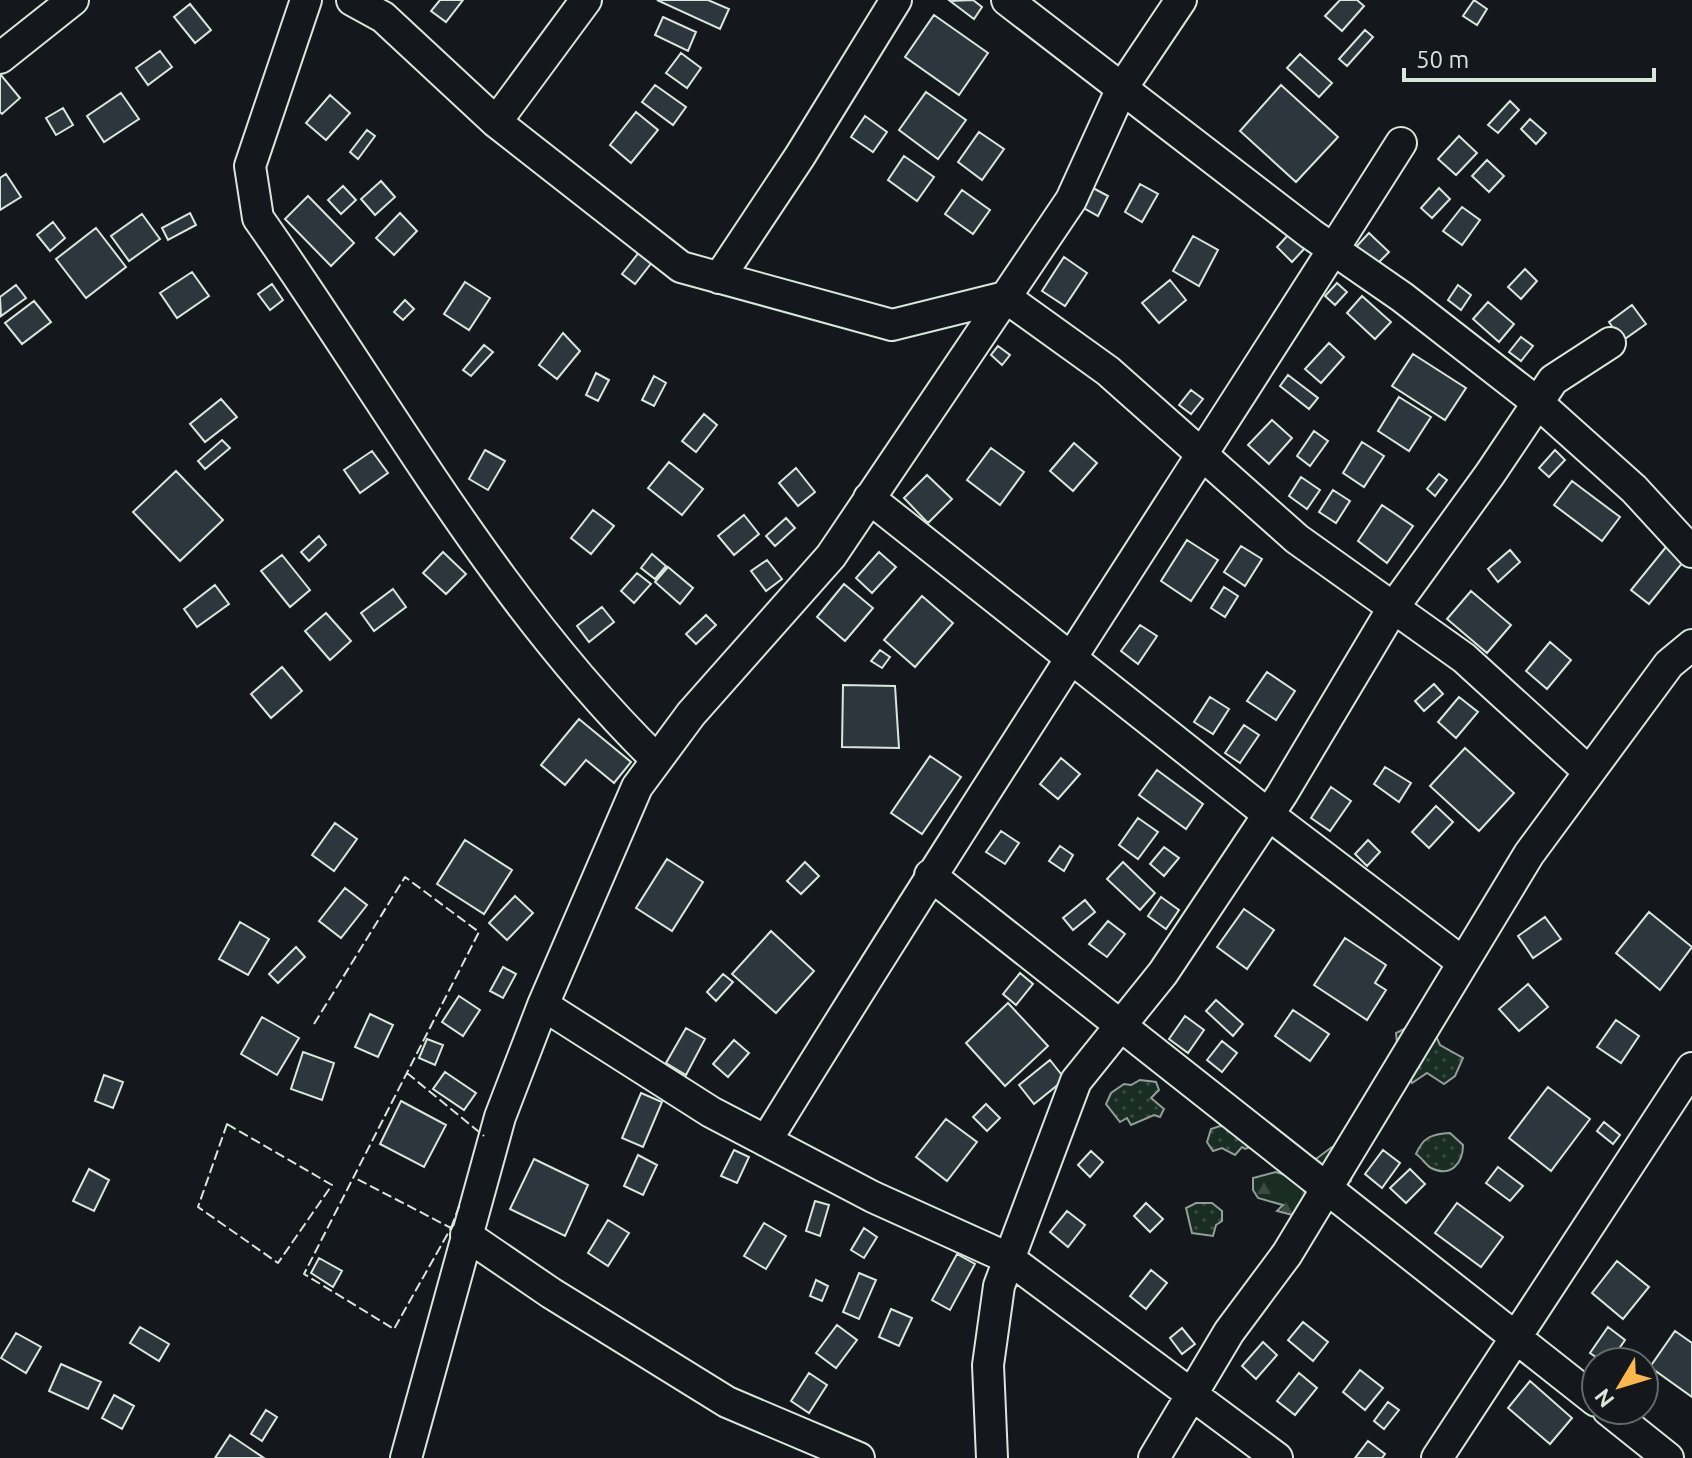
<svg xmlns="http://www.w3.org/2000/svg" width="1692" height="1458" font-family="Ubuntu,sans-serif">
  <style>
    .grass { fill: url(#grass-dots); stroke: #939e99; stroke-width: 2 }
    .forest { fill: url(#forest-firs); stroke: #939e99; stroke-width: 2 }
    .building { fill: #2c363c; stroke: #d8e6dc; stroke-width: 2 }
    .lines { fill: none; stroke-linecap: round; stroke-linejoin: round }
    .street-casing { stroke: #d8e6dc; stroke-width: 34 }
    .street { stroke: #14181c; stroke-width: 30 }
    .fence { stroke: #d8e6dc; stroke-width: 2; stroke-dasharray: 10 4; stroke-linecap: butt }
  </style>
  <defs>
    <pattern id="grass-dots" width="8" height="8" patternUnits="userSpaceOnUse" patternTransform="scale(2)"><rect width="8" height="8" fill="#1a2d24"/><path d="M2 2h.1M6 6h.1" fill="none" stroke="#3b4b43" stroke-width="1.8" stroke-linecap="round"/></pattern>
    <pattern id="forest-firs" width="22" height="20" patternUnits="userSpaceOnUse" patternTransform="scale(2)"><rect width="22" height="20" fill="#1a2d24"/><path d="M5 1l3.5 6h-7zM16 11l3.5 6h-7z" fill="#3b4b43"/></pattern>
  </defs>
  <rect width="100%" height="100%" fill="#14181c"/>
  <path class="grass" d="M1414,1024l19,5 7,16 23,13 -8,18 -11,8 -17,-11 -15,10 -14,-31 -2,-19z
    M1140,1080l16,2 3,8 -8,8 13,11 -4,8 -6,-2 -23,10 -4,-7 -7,4 -14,-18 5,-11 13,-9 7,1z
    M1220,1126l30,2 3,18 -8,3 -3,-2 -7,8 -13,-7 -9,3 -6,-9 4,-13z
    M1450,1133l13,12c0,18 -12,33 -32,23 -5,-3 -10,-11 -15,-14 7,-17 16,-20 34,-21z
    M1196,1203h16l10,8v10l-6,4 -3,11 -21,-3 -6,-25z"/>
  <path class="forest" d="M1332,1147l11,1 9,23 -1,10 -44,38 -30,-8 6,-6 -25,-7 -5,-8v-12l23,-6 15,5 8,-24 17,6z"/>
  <path class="building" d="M440,0h23l-17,22 -15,-11z
    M657,0h51l21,9 -9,20z
    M973,0l9,7 -8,12 -24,-18z
    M1340,0h17l7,6 -22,25 -17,-15z
    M1474,0l13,9 -10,16 -14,-9z
    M190,4l21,26 -16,13 -21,-26z
    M934,15l54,38 -29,42 -54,-38z
    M663,17l33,15 -8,19 -33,-16z
    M1365,30l8,7 -26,29 -8,-7z
    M160,51l12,16 -24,18 -12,-17z
    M681,53l20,15 -14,20 -21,-15z
    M1300,54l32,29 -13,14 -32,-29z
    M0,74l20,24 -18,16 -2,-2z
    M655,85l31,22 -13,18 -31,-23z
    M1281,85l57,52 -42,45 -56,-51z
    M926,92l40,28 -28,39 -39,-29z
    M121,93l18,26 -35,23 -17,-26z
    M330,95l20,18 -24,27 -20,-17z
    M1510,101l9,9 -21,23 -10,-8z
    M63,108l10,17 -17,10 -10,-17z
    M636,112l22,18 -27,33 -21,-18z
    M865,116l22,16 -14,20 -22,-15z
    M1530,119l16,14 -10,11 -15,-15z
    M367,130l8,6 -17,23 -8,-7z
    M979,132l25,17 -22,31 -24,-18z
    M1459,136l18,17 -21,22 -18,-16z
    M904,156l30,21 -17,24 -29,-21z
    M1487,160l17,16 -15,16 -17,-16z
    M6,174l15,23 -21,13v-32z
    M381,181l14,16 -20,18 -14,-16z
    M1140,184l18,10 -16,28 -17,-10z
    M343,186l13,14 -15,14 -13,-14z
    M1093,188l15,8 -10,20 -16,-9z
    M1439,188l11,11 -18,19 -11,-10z
    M962,190l28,20 -17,24 -28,-20z
    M308,196l46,47 -23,23 -46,-47z
    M1462,207l18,13 -18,25 -19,-14z
    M190,213l6,12 -28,15 -6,-12z
    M400,213l17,18 -23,24 -18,-17z
    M142,214l18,25 -31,22 -18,-25z
    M53,222l12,16 -15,13 -13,-16z
    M96,228l30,39 -40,31 -30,-39z
    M1369,233l20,19 -14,14 -20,-18z
    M1289,234l16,14 -13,14 -15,-15z
    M1193,236l25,14 -19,36 -26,-15z
    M640,251l13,10 -18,23 -13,-10z
    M1064,257l23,16 -22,33 -23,-15z
    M1525,269l12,12 -16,18 -13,-12z
    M192,272l17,24 -32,22 -17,-25z
    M1170,280l16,20 -27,23 -17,-20z
    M465,282l25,16 -21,32 -25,-16z
    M1337,283l10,9 -12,13 -10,-9z
    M272,284l11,16 -13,10 -12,-16z
    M16,285l10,13 -25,18 -1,-19z
    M1458,285l13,10 -10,15 -13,-10z
    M1362,296l29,26 -16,17 -28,-26z
    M405,300l9,9 -11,11 -9,-8z
    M34,301l17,21 -29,22 -17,-21z
    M1488,302l26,22 -15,18 -26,-23z
    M1632,305l14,19 -24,17 -13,-19z
    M563,333l17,18 -23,28 -18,-14z
    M1521,337l12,9 -12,15 -12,-9z
    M1329,343l15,14 -23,26 -16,-14z
    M484,345l9,7 -22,24 -8,-6z
    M998,346l12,9 -8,10 -11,-10z
    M1413,354l53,34 -21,32 -53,-34z
    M596,373l13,7 -11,21 -12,-6z
    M1288,375l30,23 -9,11 -29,-23z
    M654,376l12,7 -12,23 -12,-6z
    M1191,390l12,9 -12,15 -12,-9z
    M1399,397l32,20 -22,34 -31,-20z
    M221,399l16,18 -32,25 -15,-18z
    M704,414l13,11 -21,27 -14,-11z
    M1272,420l20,18 -23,26 -21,-19z
    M1314,431l14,10 -18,25 -13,-10z
    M222,440l8,8 -25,21 -7,-8z
    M1362,442l22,14 -20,31 -21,-14z
    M1074,443l23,20 -24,28 -23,-20z
    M991,448l33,24 -24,33 -33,-25z
    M485,450l20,11 -17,29 -19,-11z
    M1555,450l10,10 -16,17 -10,-9z
    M372,451l16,22 -28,20 -16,-23z
    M669,462l34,27 -21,26 -34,-27z
    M796,468l19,24 -17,14 -19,-23z
    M176,471l47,49 -43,41 -47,-49z
    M1439,474l8,6 -12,16 -8,-7z
    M927,475l25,24 -24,24 -24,-25z
    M1301,477l19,13 -13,19 -18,-13z
    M1572,481l48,36 -18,24 -48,-36z
    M1333,490l17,11 -14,22 -17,-11z
    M1382,505l31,21 -26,37 -29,-22z
    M593,510l21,16 -23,28 -20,-16z
    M744,515l15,19 -25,21 -16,-19z
    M786,518l9,10 -20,18 -9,-10z
    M319,536l7,9 -17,16 -8,-9z
    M1187,540l31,20 -27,41 -30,-20z
    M1241,546l21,13 -17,27 -21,-14z
    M1666,547l18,14 -35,43 -18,-14z
    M1510,550l10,12 -22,20 -10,-13z
    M443,552l23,22 -20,20 -23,-21z
    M879,552l17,15 -24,26 -16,-15z
    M652,554l14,12 -11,13 -14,-11z
    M282,555l28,35 -20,17 -29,-36z
    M767,560l15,19 -16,12 -15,-20z
    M668,567l25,21 -13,16 -25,-22z
    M637,573l14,11 -17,19 -13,-12z
    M844,584l29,24 -28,33 -28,-24z
    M215,585l14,19 -32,23 -13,-18z
    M1224,587l14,9 -13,21 -14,-9z
    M393,589l13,18 -32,24 -13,-18z
    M1471,591l40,34 -24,28 -40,-34z
    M922,596l31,27 -38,44 -31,-27z
    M602,607l12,15 -25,20 -12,-16z
    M326,613l25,28 -21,19 -25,-29z
    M706,615l10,10 -20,19 -10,-10z
    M1140,625l17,11 -19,28 -17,-13z
    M1550,642l21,18 -24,29 -21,-18z
    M880,650l10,7 -8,11 -11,-7z
    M282,667l20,24 -31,27 -20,-24z
    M1267,672l28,19 -19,29 -29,-19z
    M1434,684l9,10 -19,17 -9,-10z
    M843,685l52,1 4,62 -57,-1z
    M1210,697l19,12 -16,25 -19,-12z
    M1459,697l19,15 -22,26 -18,-16z
    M579,719l52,43 -17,21 -28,-23 -21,25 -24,-20z
    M1244,725l15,10 -19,28 -15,-10z
    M1465,748l49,45 -35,38 -49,-45z
    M930,756l31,21 -39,57 -31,-21z
    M1061,758l19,16 -22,25 -18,-15z
    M1385,767l26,16 -12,19 -25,-18z
    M1157,770l46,34 -17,25 -47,-34z
    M1331,787l20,14 -21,30 -19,-13z
    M1436,806l17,16 -24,26 -17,-16z
    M1138,818l20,14 -20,27 -19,-14z
    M335,823l22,16 -23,32 -22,-16z
    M1001,831l18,12 -14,21 -19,-12z
    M465,840l47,30 -28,44 -47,-30z
    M1368,840l12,12 -13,14 -12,-12z
    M1060,846l13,9 -9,16 -15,-10z
    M1164,847l15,11 -15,18 -14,-12z
    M667,859l36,23 -31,49 -36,-23z
    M805,862l14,14 -18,18 -14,-13z
    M1123,862l32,31 -15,17 -33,-31z
    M345,888l22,17 -26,33 -22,-17z
    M515,896l18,17 -26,27 -18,-17z
    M1161,897l18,13 -13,19 -18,-13z
    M1085,900l10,12 -22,18 -10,-12z
    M1244,909l30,21 -27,39 -30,-22z
    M1649,912l43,35 -32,43 -44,-37z
    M1545,917l16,22 -28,19 -15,-22z
    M1108,921l17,13 -18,23 -18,-13z
    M240,922l29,17 -21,36 -29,-16z
    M771,931l43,40 -38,42 -44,-39z
    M1345,938l41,27 -11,18 11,7 -19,30 -53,-35z
    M296,947l9,10 -27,26 -9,-9z
    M503,967l13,7 -13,24 -13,-7z
    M1020,973l13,11 -17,21 -13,-11z
    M723,974l10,8 -17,19 -9,-9z
    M1528,984l20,23 -29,24 -20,-22z
    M459,996l21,14 -17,26 -21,-14z
    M1216,1000l27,24 -10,12 -27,-25z
    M1008,1003l40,43 -43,40 -39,-43z
    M1293,1010l36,24 -19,27 -35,-25z
    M370,1014l23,11 -15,32 -23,-10z
    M1185,1016l19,14 -16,23 -19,-14z
    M262,1017l37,21 -22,37 -36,-21z
    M1616,1020l23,16 -18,27 -24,-16z
    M686,1028l19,11 -19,36 -20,-12z
    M427,1039l16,6 -8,20 -16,-7z
    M734,1040l15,13 -21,24 -15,-13z
    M1222,1041l15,12 -15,19 -15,-12z
    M303,1052l31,11 -12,37 -31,-11z
    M1050,1060l15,19 -31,25 -15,-19z
    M445,1072l31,21 -12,17 -31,-21z
    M104,1075l19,7 -10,26 -18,-7z
    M1548,1087l42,32 -39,52 -42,-33z
    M641,1093l21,9 -19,45 -21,-9z
    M401,1101l45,24 -22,42 -44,-23z
    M986,1104l14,14 -13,13 -14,-14z
    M946,1119l31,23 -30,39 -31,-24z
    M1604,1122l16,13 -7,9 -16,-13z
    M734,1150l15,7 -12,26 -16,-7z
    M1383,1150l17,13 -18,25 -17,-14z
    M1091,1151l12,11 -13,15 -12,-12z
    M638,1155l19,10 -14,30 -19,-9z
    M534,1159l54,26 -23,51 -55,-27z
    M1498,1167l25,19 -13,15 -24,-18z
    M89,1169l20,11 -15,31 -21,-10z
    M1410,1169l15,15 -19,19 -16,-15z
    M815,1201l14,4 -9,31 -14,-5z
    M1146,1203l17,16 -13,13 -16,-16z
    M1457,1203l46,34 -22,30 -46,-34z
    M1067,1211l18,14 -17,22 -18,-15z
    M608,1220l21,13 -21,33 -20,-13z
    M764,1223l22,13 -20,33 -22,-13z
    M864,1228l13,9 -13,21 -13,-8z
    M957,1254l18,10 -25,46 -18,-10z
    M319,1258l23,13 -9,16 -22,-14z
    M1617,1261l32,26 -26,32 -31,-26z
    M1151,1270l16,13 -21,26 -16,-13z
    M859,1273l17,7 -17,39 -16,-7z
    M816,1280l12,6 -6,15 -12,-5z
    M891,1309l21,9 -13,28 -20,-9z
    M1303,1322l25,20 -15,19 -25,-21z
    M837,1325l20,15 -21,28 -20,-15z
    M140,1327l29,17 -10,17 -29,-18z
    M1608,1327l17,13 -15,22h-7l-13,-9z
    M1182,1328l13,16 -13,10 -12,-16z
    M1675,1331l17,12v54l-42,-30z
    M16,1333l25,14 -15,26 -25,-15z
    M1263,1342l14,13 -21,24 -14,-13z
    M61,1364l40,18 -13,27 -39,-18z
    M1360,1370l23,18 -18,22 -22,-18z
    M809,1373l18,12 -18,28 -18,-12z
    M1299,1373l18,15 -22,27 -18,-14z
    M1530,1381l42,37 -22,26 -42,-36z
    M114,1395l20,11 -12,23 -20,-11z
    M1388,1402l11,8 -15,19 -10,-8z
    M266,1410l11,7 -15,24 -11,-7z
    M230,1435l34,23h-49z
    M1368,1441l17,13 -3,4h-27z"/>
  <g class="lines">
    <g class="street-casing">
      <path id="street" d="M306,0l-56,166 8,52c129,183 238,385 399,542
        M352,0l31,17 113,105 185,145 211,58 113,-28 103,74 189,168 167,119 123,112
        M1007,0l304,234 91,63 136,106 96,86 58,63
        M0,58l73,-58
        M496,122l90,-122
        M719,278l81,-122 96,-156
        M869,498l400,317 193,147
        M930,875l666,526
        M543,1005l168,107 162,85 135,61 269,200
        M766,1141c207,-336 424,-665 635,-998
        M466,1235l85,58 176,109 132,56
        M1608,1410l60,48
        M406,1458l94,-341 43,-112 94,-218 54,-73 140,-158 240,-356 51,-112 59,-88
        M992,1458l-4,-93 11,-79 77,-205 87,-108 119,-179 111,-186 97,-134 63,-94 57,-37
        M1154,1458l75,-126 58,-78 242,-400 140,-190 23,-19
        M1437,1458l255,-390"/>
    </g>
    <use href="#street" class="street"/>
    <path class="fence" d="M314,1024l91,-147 74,55 -175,342 90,55 57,-101 -94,-49
      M407,1073l77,63
      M227,1124l105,61 -54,78 -80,-56z
      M451,1228l9,-24"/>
  </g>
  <g transform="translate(1620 1386) rotate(232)"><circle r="38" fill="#14181c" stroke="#626a69" stroke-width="2"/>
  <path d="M0-6L14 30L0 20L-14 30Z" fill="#ffb74d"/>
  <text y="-12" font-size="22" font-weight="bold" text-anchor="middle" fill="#d8e6dc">N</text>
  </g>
  <path d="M1404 68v12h250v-12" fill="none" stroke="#d8e6dc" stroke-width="4"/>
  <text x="1416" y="68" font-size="24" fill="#d8e6dc" stroke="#14181c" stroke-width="6" paint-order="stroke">50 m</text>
</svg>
